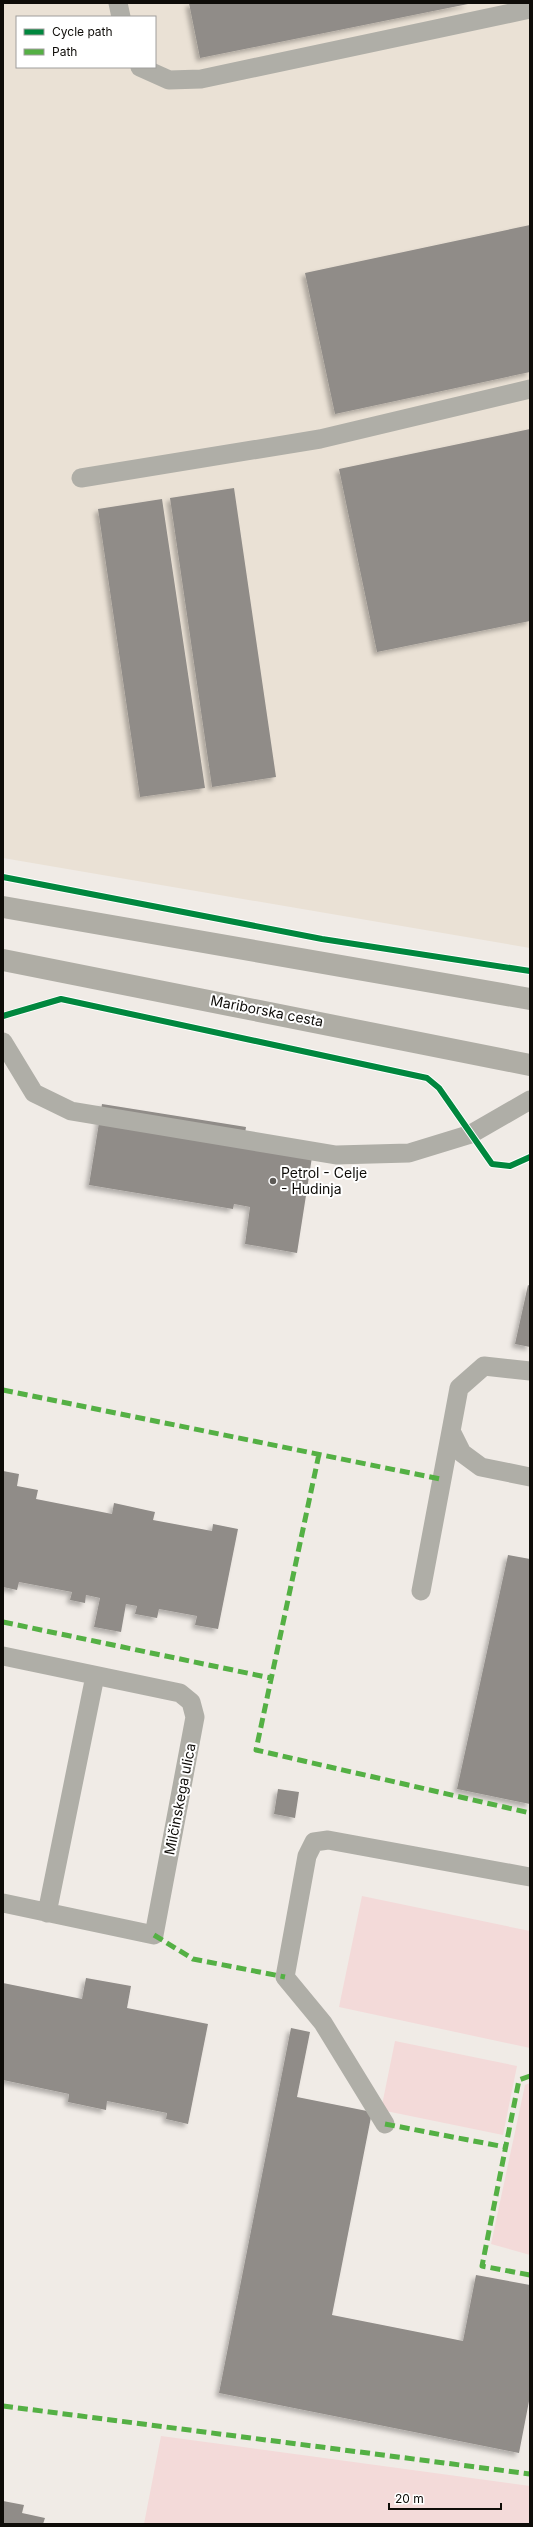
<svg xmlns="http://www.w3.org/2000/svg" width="533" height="2527" font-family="Inter,sans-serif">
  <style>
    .built { fill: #eae1d5; fill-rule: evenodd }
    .green { fill: #f3dad9 }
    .building { fill: #908c88; filter: url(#shadow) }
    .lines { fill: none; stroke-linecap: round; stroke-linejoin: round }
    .service { stroke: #afaea7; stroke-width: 19 }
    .secondary { stroke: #afada5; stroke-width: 22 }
    .quiet { stroke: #54b044; stroke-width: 5; stroke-dasharray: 10 5; stroke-linecap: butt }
    .cycleway-casing { stroke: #fff; stroke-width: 8 }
    .cycleway { stroke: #00873e; stroke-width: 6 }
    .poi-dot { fill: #5d5a56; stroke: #fff; stroke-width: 1.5 }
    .labels { text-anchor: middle; stroke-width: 4; stroke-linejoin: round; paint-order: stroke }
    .street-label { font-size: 14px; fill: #0e0c08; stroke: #fff }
    .poi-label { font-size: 14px; fill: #0e0c08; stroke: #fff; text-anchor: start }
  </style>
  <defs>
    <filter id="shadow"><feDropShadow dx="-3.5" dy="3.5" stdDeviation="2" flood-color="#0004"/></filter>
  </defs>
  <rect width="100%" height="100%" fill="#f0ebe6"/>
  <path class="built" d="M3,3h527v945l-527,-90zM17,17h138v50h-138z"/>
  <path class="green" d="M362,1896l168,35v117l-191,-41z
    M395,2041l122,25 -14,69 -122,-25z
    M530,2083v172l-39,-11 34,-159z
    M161,2436l369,50v38h-386z"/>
  <path class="building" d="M189,3h279v1l-268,54z
    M530,225v147l-195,42 -30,-141z
    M530,429v192l-153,31 -38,-183z
    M234,488l42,289 -64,10 -42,-289z
    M162,499l43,289 -65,9 -42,-288z
    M102,1104l144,23 -3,19 69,11 -15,96 -52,-9 5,-37 -16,-3 -1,5 -144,-24z
    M528,1285l2,1v61l-15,-3z
    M3,1471l16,3 -2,12 21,4 -2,9 76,15 2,-11 41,9 -2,8 59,11 1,-7 25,5 -20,100 -23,-4 2,-9 -38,-7 -2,9 -22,-4 2,-8 -11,-2 -5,28 -27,-5 6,-29 -14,-3 -1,8 -15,-3 2,-8 -53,-10 -2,8 -14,-3z
    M508,1555l22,4v245l-73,-15z
    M278,1789l21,3 -4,26 -21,-4z
    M86,1978l45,8 -4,22 81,16 -20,100 -22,-5 1,-6 -60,-12 -1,9 -38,-8 1,-8 -66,-14v-97l79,16z
    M291,2028l19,4 -13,65 75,15 -40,203 131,26 13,-66 54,10v111l-11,57 -300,-60z
    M3,2501l21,4 -2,8 23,5 -2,6h-40z"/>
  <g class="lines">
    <path class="service" d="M118,3l3,14
      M140,67l29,13 32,-1 329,-70
      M81,478l239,-39 210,-50
      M3,1042l31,51 37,18 265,44 73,-2 62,-19 59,-34
      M530,1371l-46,-5 -25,22 -8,43 11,22 19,14 49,10
      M421,1591l30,-160
      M3,1656l177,37 11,9 4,15 -41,218 -151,-32
      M47,1913l48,-237
      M385,2124l-62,-101 -38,-46 22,-121 7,-14 14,-2 202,37"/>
    <path class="secondary" d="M3,907l527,92
      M3,960l527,105"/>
    <path class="quiet" d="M3,1390l437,89
      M319,1454l-63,296 274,63
      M3,1622l268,56
      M154,1935l39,24 92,18
      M530,2076l-11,4 -37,186 48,9
      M385,2124l120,23
      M3,2406l527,68"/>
    <g class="cycleway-casing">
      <path id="cycleway" d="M3,877l319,62 208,32
        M3,1016l58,-17 366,79 12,10 53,76 18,2 20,-9"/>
    </g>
    <use href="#cycleway" class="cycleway"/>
  </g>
  <circle class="poi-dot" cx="273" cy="1181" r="4"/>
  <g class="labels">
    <g class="street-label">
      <text transform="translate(267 1011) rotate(11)" y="5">Mariborska cesta</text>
      <text transform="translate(180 1799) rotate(-79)" y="5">Milčinskega ulica</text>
    </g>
    <g class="poi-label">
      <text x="281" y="1178">Petrol - Celje<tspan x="281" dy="16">- Hudinja</tspan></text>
    </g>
  </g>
  <rect width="533" height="2527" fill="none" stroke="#0e0c08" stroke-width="8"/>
  <rect x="16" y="16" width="140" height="52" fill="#ffffff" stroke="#9f9e9c"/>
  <rect x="24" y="29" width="20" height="6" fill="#00873e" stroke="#9f9e9c"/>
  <text x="52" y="36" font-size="12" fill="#0e0c08">Cycle path</text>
  <rect x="24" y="49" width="20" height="6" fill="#54b044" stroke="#9f9e9c"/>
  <text x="52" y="56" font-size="12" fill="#0e0c08">Path</text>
  <path d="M389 2503v6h112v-6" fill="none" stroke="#0e0c08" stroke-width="2"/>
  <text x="395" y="2503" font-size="12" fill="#0e0c08" stroke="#ffffff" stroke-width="3" paint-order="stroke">20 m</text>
</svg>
